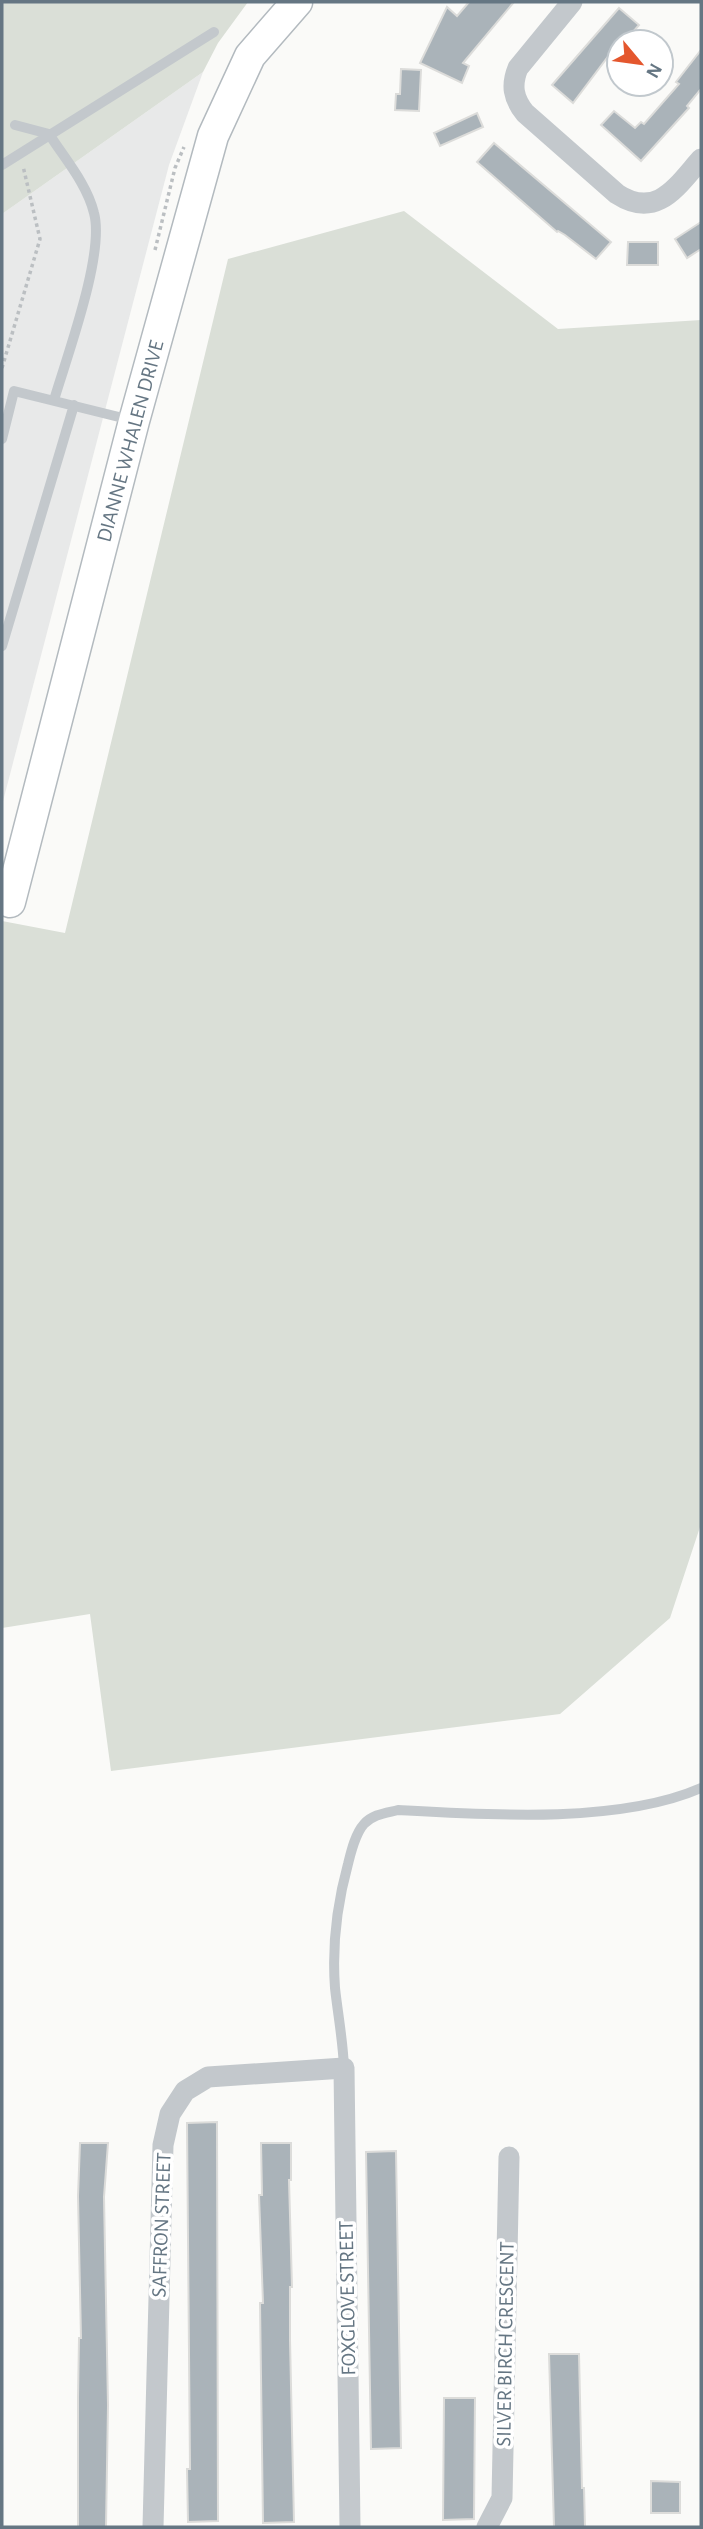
<svg xmlns="http://www.w3.org/2000/svg" width="703" height="2529" font-family="'Alegreya Sans',sans-serif">
  <style>
    .built { fill: #e8e9e9 }
    .green { fill: #dadfd7 }
    .building { fill: #aab3b9; stroke: #dcdcda; stroke-width: 2 }
    .lines { fill: none; stroke-linecap: round; stroke-linejoin: round }
    .secondary-casing { stroke: #b3babf; stroke-width: 33 }
    .path { stroke: #bbbfc2; stroke-width: 3.5; stroke-dasharray: 3.5 3.5; stroke-linecap: butt }
    .lane { stroke: #c3c8cc; stroke-width: 10 }
    .street { stroke: #c3c8cc; stroke-width: 21 }
    .secondary { stroke: #fff; stroke-width: 30 }
    .labels { text-anchor: middle; stroke-width: 7; stroke-linejoin: round; paint-order: stroke }
    .street-label { font-size: 21px; fill: #657683; stroke: #fff }
  </style>
  <rect width="100%" height="100%" fill="#fafaf8"/>
  <path class="built" d="M203,72l-34,93 -167,640v-591z"/>
  <path class="green" d="M2,2h246l-30,41 -15,29 -201,142z
    M404,211l154,118 143,-9v1204l-31,94 -110,96 -449,57 -21,-157 -88,14v-707l63,12 163,-674z"/>
  <path class="building" d="M469,2h45l-51,61 6,3 -7,17 -42,-20 27,-56 10,9z
    M619,8l20,17 -12,14 -2,-2 -6,5 -46,61 -21,-18z
    M701,50v39l-14,17 2,2 -48,53 -40,-36 13,-14 21,17 6,-6 3,2 35,-40 -3,-2z
    M401,69l20,1 -2,41 -24,-1 1,-16h4z
    M477,113l6,14 -43,19 -6,-13z
    M494,143l117,99 -15,17 -31,-24 -7,-4 -1,1 -80,-70z
    M701,222v27l-14,9 -12,-19z
    M628,242h30v23h-31z
    M217,2122l1,399 -30,1 -1,-53h3l-3,-346z
    M80,2143h28l-4,54 4,208 -2,122h-28v-130l1,-59h2l-3,-142z
    M261,2143h30v37h-2l3,107h-2v53l4,182 -31,1 -3,-220h3l-4,-108h3z
    M396,2151l5,297 -30,1 -5,-297z
    M549,2354h30l3,134h2l1,39h-31z
    M444,2398h31l-1,121 -31,1z
    M651,2481l29,1v31h-29z"/>
  <g class="lines">
    <g class="secondary-casing">
      <path id="secondary" d="M10,902l124,-481 79,-285 37,-80 47,-54"/>
    </g>
    <path class="path" d="M155,250l20,-82 9,-21
      M2,368l38,-129 -17,-73"/>
    <path class="lane" d="M15,125l34,9c16,25 38,50 45,79 11,41 -27,143 -40,187
      M2,165l212,-133
      M2,439l12,-48 117,29
      M2,646l72,-241
      M344,2068c-1,-27 -6,-53 -9,-80 -3,-41 2,-84 13,-124 3,-12 7,-30 16,-40 9,-10 22,-11 34,-14 89,5 221,14 303,-22"/>
    <path class="street" d="M572,2l-54,66c-7,17 -5,30 7,45l92,81c40,26 60,-8 84,-35
      M153,2527l10,-382 7,-31 15,-23 23,-14 136,-9 6,459
      M487,2527l15,-29 7,-341"/>
    <use href="#secondary" class="secondary"/>
  </g>
  <g class="labels">
    <g class="street-label">
      <text transform="translate(130 441) rotate(-75)" y="7">DIANNE WHALEN DRIVE</text>
      <text transform="translate(161 2225) rotate(-88)" y="7">SAFFRON STREET</text>
      <text transform="translate(347 2298) rotate(-91)" y="7">FOXGLOVE STREET</text>
      <text transform="translate(505 2344) rotate(-89)" y="7">SILVER BIRCH CRESCENT</text>
    </g>
  </g>
  <rect width="703" height="2529" fill="none" stroke="#657683" stroke-width="7"/>
  <g transform="translate(640 63) rotate(119)"><circle r="33" fill="#ffffff" stroke="#c1c8cd" stroke-width="2"/>
  <path d="M0-5L12 26L0 18L-12 26Z" fill="#e4572e"/>
  <text y="-10" font-size="19" font-weight="bold" text-anchor="middle" fill="#657683">N</text>
  </g>
</svg>
